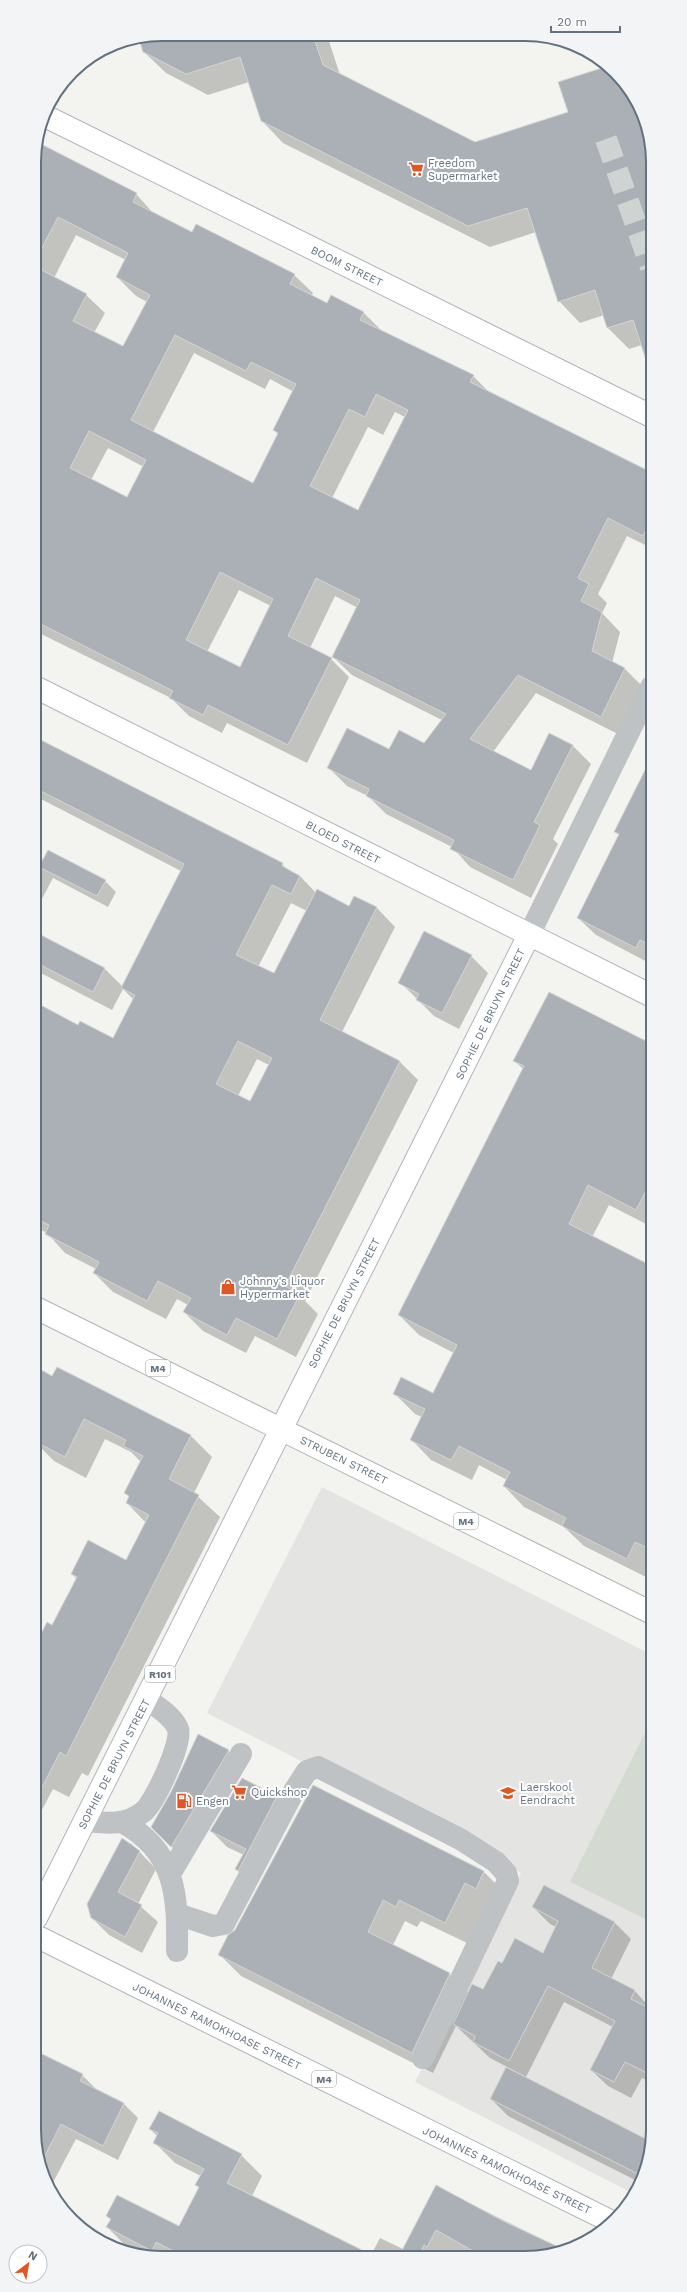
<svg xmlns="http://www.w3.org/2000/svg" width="687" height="2292" font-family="'Work Sans',sans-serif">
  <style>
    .built { fill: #e4e5e3 }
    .green { fill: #d4dad1 }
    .shadow { fill: #0003; fill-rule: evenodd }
    .building { fill: #aab0b5; stroke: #d4d5d2; fill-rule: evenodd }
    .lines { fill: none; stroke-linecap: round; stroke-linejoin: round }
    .minor-tunnel { stroke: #cfd4d3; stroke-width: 22; stroke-dasharray: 22 11; stroke-linecap: butt }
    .major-casing { stroke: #b1b5b9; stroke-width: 24 }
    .minor { stroke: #bec2c5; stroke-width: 22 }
    .major { stroke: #fff; stroke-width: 22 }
    .labels { text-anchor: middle; stroke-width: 4; stroke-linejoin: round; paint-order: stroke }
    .shield { fill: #fff; stroke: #929ca6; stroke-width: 1 }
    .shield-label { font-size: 10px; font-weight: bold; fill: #637280 }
    .poi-label { font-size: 11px; fill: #637280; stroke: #fff; text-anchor: start }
    .street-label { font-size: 11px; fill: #637280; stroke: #fff }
    .rim { fill: none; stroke: #637280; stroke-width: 2 }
  </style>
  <rect width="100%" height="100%" fill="#f3f4ef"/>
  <path class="built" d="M322,1487l330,168 1,483 -10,41 -9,15 -219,-112 106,-209 -314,-160z"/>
  <path class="green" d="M652,1719l1,204 -83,-41z"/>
  <path class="shadow" d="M162,34l165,1 13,40 135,68 94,-30 -10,-31 50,-16 7,6 24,33 11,32v229l-9,-21 -13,4 -21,-21 -4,-13 -24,8 -21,-22 -23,-69 -46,15 -207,-104 -21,-22 -13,-39 -41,13 -42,-22 -22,-21 -4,-14z
    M34,154l102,40 18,20 38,19 102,42 19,18 -2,3 17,8 4,-7 32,16 18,18 91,45 17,17 161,81v74l-24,-12 -29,58 9,9 -5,10 18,19 -8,31 13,6 18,18 -23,48 -84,-42 -43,59 38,19 42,-25 18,18 -38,75 5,5 -27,54 -61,-31 -18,-20 -66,-33 -18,-18 -21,-10 -19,-19 61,-16 35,-7 18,-24 -90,-45 -19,-18 25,-49 -23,-12 -25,52 21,11 18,18 -42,86 -80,-40 -5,10 -33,-17 -18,-18 -136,-67zM76,235l50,25 -9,17 19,19 11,6 -24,46 -29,-15 11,-20 -19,-18 -32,-17zM194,353l71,36 5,-10 24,13 -20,38 4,4 -24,50 -101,-52zM395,412l10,5 -47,94 -26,-13 36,-71 15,8zM108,448l36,19 -17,31 -36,-18zM239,590l32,16 -31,62 -33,-16z
    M37,739l245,125 7,7 11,5 16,17 34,14 5,-10 22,11 18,19 -53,105 58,30 18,18 -113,221 13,13 -22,43 -41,-21 -9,17 -43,-22 -19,-19 4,-7 -11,-6 -11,20 -53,-27 -19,-19 2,-4 -31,-16 -18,-20 -12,-6v-220l78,33 21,-40 -11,-11 -11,21 -77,-40v-37l70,36 18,18 58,-116 -146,-75v-53zM291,903l16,8 -33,64 -16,-8zM257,1059l12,6 -19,37 -12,-6z
    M651,761v203l-55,-29 -18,-17 42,-82 -4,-4z
    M35,852l9,8 61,21 11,11 -8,15 -55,-29 -18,34z
    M471,956l17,17 -29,56 -25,-13 -34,-34z
    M652,1045v182l-43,-22 -17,32 60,30v302l-4,9 -64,-32 -20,-19 -40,-20 -20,-21 3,-6 -28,-15 -7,15 -41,-20 -20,-21 11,-22 -7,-3 -20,-20h38l21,-41 -35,-18 -20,-20 124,-246 -8,-8z
    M36,1366l17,11 4,-9 134,68 21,21 -18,36 26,24 -132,259 -6,-3 -13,24 -16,-8 -17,32v-175l11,-23 6,3 24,-47 -5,-5 55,-13 19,-38 -19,-20 3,-6 -5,-4 16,-31 -10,-10 -26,-13 -19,39 -32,-17 -18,-18z
    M36,1517l6,6 -6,12z
    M228,1751l6,5 -57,96 -25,-25z
    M242,1779l35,18 16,16 -41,72 -16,-16 8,-14 -17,-8 -16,-16z
    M313,1787l171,85 21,21 -38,50 -46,-22 -4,6 -12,-6 -12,24 56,29 20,19 15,-2 19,-27 40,-10 13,-27 -6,-3 -17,-17 11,-21 71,37 16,16 -20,40 24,12 18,20v72l-11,-5 -11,20 -23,-12 -17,-16 22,-43 -49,-25 -38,75 -36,-19 -34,-32 -23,47 -192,-97 -21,-21 16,-25z
    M122,1839l10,5 24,25 -18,35 20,18 -16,31 -33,-18 -17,-17z
    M41,2055l41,20 16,16 25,12 15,15 -20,42 -42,-21 -27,51 -13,-35z
    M491,2099l161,44 -9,36 -2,4 -133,-67z
    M150,2129l91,26 21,21 -10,20 119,59 9,-17 23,11 34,-62 127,63 -14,6h-84l-9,-6 -3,6h-311l-15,-8 -21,-21 4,-7 -4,-4 72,12 21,-40 -4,-3 5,-9 -26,-13 -21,-21 3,-6z"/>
  <path class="building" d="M162,34l151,1 10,30 152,77 93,-30 -10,-30 50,-16 8,6 24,33 11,32v225l-4,1 -14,-43 -26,8 -12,-38 -37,12 -31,-94 -59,18 -207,-105 -21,-64 -54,17 -43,-22 -4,-13z
    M37,142l100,51 -4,9 59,30 4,-8 99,50 -5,10 37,19 4,-8 33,17 -4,8 114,55 -4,7 181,90v48l-8,16 -35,-18 -30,60 11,6 -8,17 21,11 -10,39 33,17 -24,49 -83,-42 -48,64 61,31 18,-37 24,12 -39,77 6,3 -27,55 -63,-31 4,-9 -88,-44 3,-7 -42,-21 20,-40 42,21 10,-19 25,13 22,-29 -114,-57 28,-57 -44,-22 -28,58 44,22 -44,87 -80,-40 -5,10 -34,-17 4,-7 -138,-70 -1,-355 53,28 -14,27 50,25 27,-51 -34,-18 12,-24 -70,-36 -24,46v-109zM175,335l71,36 5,-9 45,22 -23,46 5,3 -25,50 -122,-63zM376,394l32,16 -50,100 -48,-24 39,-77 16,8zM89,431l57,29 -19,37 -57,-29zM220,572l53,27 -33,68 -54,-27z
    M35,737l248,126 -1,3 18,10 -9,18 -19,-9 -36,70 38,18 43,-84 32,17 5,-10 23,11 -57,113 80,41 -115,225 15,8 -23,45 -41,-21 -9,17 -44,-23 8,-14 -33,-17 -11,20 -54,-28 6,-11 -54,-28 4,-9 -14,-7v-216l43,23 2,-4 33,17 22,-43 -14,-7 63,-124 -149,-76zM238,1041l34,17 -22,43 -34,-17z
    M651,758v187l-11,-5 -4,8 -59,-30 42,-84 -5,-2z
    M48,850l58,30 -9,16 -58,-29z
    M424,931l48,24 -30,58 -26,-13 3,-6 -21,-11z
    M35,932l70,36 -12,24 -58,-30z
    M549,992l103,52v135l-16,31 -48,-25 -19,39 83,42v284l-17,-8 -8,17 -65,-33 4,-8 -63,-32 7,-14 -51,-26 -8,14 -41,-20 15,-31 -32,-15 8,-17 32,16 24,-48 -59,-30 126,-249 -11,-5z
    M36,1367l16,9 5,-9 134,68 -22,44 30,16 -133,261 -6,-4 -24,47v-155l11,-22 5,3 25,-48 -6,-3 17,-34 38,20 23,-45 -23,-12 3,-7 -5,-3 19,-37 -20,-10 3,-6 -42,-21 -19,38 -29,-15z
    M198,1734l31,16 -58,97 -20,-20 20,-35z
    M242,1778l35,18 -39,75 -3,-2 11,-20 -36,-18z
    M313,1785l171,86 -8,18 -11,-6 -20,40 -46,-23 -3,7 -13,-7 -15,32 82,41 -38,80 -194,-98 10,-20 7,-5z
    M122,1838l18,13 -22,41 24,13 -17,32 -34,-19 -4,-14z
    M544,1885l71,37 -23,46 43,22 -4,9 22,11v66l-28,-14 -11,20 -24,-12 25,-49 -67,-35 -39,75 -36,-19 2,-6 -22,-12 19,-40 11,5 15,-28 4,2 13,-25 28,15 15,-32 -26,-14z
    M36,2051l47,23 -3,7 44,22 -21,43 -42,-22 -21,41 -4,-10z
    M506,2067l146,75 -8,35 -154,-78z
    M159,2111l83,43 -15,29 147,73h-191l-27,-14 -4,9 -46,-24 5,-8 -5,-3 11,-21 62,31 20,-39 -4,-2 9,-16 -51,-26 5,-10 -9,-4z
    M436,2185l65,35 64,30 -15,6h-68l-46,-26 -9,17 -3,-2 -5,11h-20z"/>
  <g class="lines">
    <path class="minor-tunnel" d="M606,139l45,128"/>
    <g class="major-casing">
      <path id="major" d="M43,115l608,301
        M35,687l617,309
        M36,1308l616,305
        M36,1918l493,-983
        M36,1936l576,286"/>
    </g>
    <path class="minor" d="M529,935l122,-248
      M84,1821c21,2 42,5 59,-9 11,-8 40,-70 35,-83 -5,-13 -21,-22 -31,-30
      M122,1822c54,29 56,74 55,129
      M170,1874l71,-120
      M177,1914l36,12 11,-2 70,-133 13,-20 11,-4 142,72 36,23 10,11 2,8 -85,177"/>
    <use href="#major" class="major"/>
  </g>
  <defs>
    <g id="supermarket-bare" transform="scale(1.2)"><path d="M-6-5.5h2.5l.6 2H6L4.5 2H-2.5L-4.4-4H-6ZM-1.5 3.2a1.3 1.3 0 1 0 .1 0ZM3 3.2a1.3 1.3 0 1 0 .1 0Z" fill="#de5725" stroke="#fff" stroke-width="2.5" paint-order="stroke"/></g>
    <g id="shop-bare" transform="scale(1.2)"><path d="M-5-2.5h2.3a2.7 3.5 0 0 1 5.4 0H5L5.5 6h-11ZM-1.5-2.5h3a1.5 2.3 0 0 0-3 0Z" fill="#de5725" stroke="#fff" stroke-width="2.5" paint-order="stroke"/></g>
    <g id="school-bare" transform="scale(1.2)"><path d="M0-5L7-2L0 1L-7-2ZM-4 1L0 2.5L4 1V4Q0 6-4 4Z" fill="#de5725" stroke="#fff" stroke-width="2.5" paint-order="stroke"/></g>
    <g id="fuel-bare" transform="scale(1.2)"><path d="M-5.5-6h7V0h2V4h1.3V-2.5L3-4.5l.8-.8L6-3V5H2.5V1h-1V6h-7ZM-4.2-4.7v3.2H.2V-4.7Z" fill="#de5725" stroke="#fff" stroke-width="2.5" paint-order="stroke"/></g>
  </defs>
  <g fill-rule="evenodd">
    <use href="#supermarket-bare" x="416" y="169"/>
    <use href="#shop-bare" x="228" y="1287"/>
    <use href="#supermarket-bare" x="239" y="1792"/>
    <use href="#school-bare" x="508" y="1793"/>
    <use href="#fuel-bare" x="184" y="1801"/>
  </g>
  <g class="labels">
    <g class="shield">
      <rect x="146" y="1360" width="24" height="16" rx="3"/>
      <rect x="454" y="1513" width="24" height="16" rx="3"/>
      <rect x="145" y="1666" width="30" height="16" rx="3"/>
      <rect x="312" y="2071" width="24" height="16" rx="3"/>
    </g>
    <g class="shield-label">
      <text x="158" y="1372">M4</text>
      <text x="466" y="1525">M4</text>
      <text x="160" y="1678">R101</text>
      <text x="324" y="2083">M4</text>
    </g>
    <g class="poi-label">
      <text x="428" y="167">Freedom<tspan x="428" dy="13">Supermarket</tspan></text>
      <text x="240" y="1285">Johnny's Liquor<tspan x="240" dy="13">Hypermarket</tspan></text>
      <text x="520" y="1791">Laerskool<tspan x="520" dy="13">Eendracht</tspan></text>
      <text x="251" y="1796">Quickshop</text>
      <text x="196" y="1805">Engen</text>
    </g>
    <g class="street-label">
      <text transform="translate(347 266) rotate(26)" y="4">BOOM STREET</text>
      <text transform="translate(343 842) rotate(27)" y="4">BLOED STREET</text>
      <text transform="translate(490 1014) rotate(-64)" y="4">SOPHIE DE BRUYN STREET</text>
      <text transform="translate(344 1303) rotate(-63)" y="4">SOPHIE DE BRUYN STREET</text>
      <text transform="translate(344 1460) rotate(26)" y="4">STRUBEN STREET</text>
      <text transform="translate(114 1764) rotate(-63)" y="4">SOPHIE DE BRUYN STREET</text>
      <text transform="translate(217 2026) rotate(26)" y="4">JOHANNES RAMOKHOASE STREET</text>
      <text transform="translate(507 2170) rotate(26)" y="4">JOHANNES RAMOKHOASE STREET</text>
    </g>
  </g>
  <path d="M0 0H687V2292H0ZM162 41H525A121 121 0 0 1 646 162V2130A121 121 0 0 1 525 2251H162A121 121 0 0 1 41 2130V162A121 121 0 0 1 162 41Z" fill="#f3f4f5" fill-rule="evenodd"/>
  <path class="rim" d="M162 41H525A121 121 0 0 1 646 162V2130A121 121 0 0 1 525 2251H162A121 121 0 0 1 41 2130V162A121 121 0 0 1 162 41Z"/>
  <g transform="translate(28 2264) rotate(31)"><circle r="19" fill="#ffffff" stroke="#c1c7cc"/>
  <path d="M0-3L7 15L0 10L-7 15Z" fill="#de5725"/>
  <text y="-6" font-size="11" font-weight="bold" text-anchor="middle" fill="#637280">N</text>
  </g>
  <path d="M551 26v6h69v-6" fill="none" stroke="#637280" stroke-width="2"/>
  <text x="557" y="26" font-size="12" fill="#637280" stroke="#ffffff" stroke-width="3" paint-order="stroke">20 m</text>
</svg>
